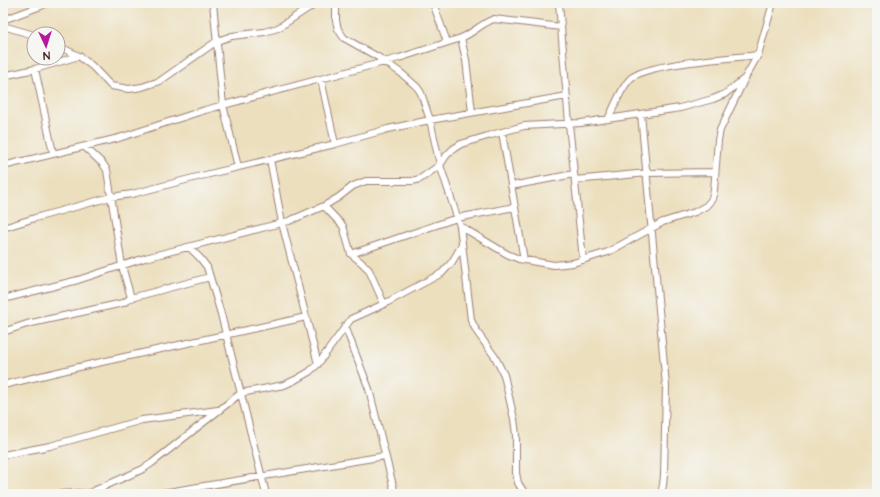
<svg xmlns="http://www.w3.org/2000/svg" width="880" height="497" font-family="'Architects Daughter',sans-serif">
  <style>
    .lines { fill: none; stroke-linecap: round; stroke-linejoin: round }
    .street-casing { stroke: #9b7f74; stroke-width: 8 }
    .street { stroke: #fff; stroke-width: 6 }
  </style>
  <rect width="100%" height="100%" fill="#f6f6f2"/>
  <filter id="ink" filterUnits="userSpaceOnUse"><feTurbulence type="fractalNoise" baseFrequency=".025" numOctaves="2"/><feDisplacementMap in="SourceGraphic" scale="8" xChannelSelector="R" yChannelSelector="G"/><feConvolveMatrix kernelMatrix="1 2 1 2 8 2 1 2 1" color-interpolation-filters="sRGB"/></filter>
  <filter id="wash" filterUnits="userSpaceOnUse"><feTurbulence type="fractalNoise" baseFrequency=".012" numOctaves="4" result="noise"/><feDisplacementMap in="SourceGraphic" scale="16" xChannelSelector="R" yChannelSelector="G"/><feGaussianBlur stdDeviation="0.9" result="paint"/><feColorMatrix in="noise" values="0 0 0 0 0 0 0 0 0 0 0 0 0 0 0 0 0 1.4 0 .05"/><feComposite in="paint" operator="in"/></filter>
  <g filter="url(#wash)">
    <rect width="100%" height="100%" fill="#ecdfbd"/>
  </g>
  <g filter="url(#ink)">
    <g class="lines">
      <g class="street-casing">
        <path id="street" d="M213,3l10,102 15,62
          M297,3l14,4
          M336,3v18l2,8 6,9 34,19 23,16 16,14 4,6 9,27 10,45 20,61 11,94 6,12 18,25 9,18 10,44 2,16v38l2,10 7,11
          M433,3l14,39
          M559,3l10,121 14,136
          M3,20l38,-14 6,-3
          M3,26l31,9
          M461,38l5,22 6,52
          M58,46l21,10 13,10 19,20 18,3 13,-2 18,-6 57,-40 15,-5 32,-4 14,-4 38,-25
          M35,69l18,84
          M3,76l32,-7 44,-13
          M321,79l14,65
          M641,114l25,272 -2,89 -1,10 -2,9
          M608,119c6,-11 13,-31 22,-40 16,-16 102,-21 128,-24
          M502,132l22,128
          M85,147l18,17 4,6 15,96 9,32
          M270,159l12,64 36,141
          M3,166l116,-28 86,-28 194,-52 62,-20c12,-5 21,-15 33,-19l67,8
          M575,180l72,-7 68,-1
          M511,186l63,-12
          M324,206l19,20 8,28 11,9 7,7 15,34
          M460,226l47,28 12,5 35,6 19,-2 35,-11 55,-30 32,-10 11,-6 6,-7 2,-9 4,-50 2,-10 25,-52 13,-23 15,-52
          M3,228l32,-10 76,-21 21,-3 69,-18 134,-32 53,-15 42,-9 137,-24
          M189,247l11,11 7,9 14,47 45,180
          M351,254l106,-36 58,-11
          M3,299l75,-19 67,-22 144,-37 35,-15 15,-9 14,-11 13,-5h46l8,-2 20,-14 6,-9 7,-7 8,-5 30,-9 33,-9 57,-3 99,-15 33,-9 12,-5 20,-16
          M345,326l24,63 26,105
          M3,332l24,-8 96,-21 8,-5 79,-21
          M3,385l76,-18 227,-50
          M3,455l47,-9 92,-26 76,-10
          M60,494l18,-1 10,1
          M87,494l56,-25 9,-6 89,-70 43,-8 11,-5 14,-8 9,-8 33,-45 33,-15 58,-31 10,-11 10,-17
          M156,494l229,-38"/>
      </g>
      <use href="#street" class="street"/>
    </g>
  </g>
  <rect width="880" height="497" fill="none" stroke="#f6f6f2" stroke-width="16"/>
  <g transform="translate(46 46) rotate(176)"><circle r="19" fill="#f6f6f2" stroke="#b1a0a2"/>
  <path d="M0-3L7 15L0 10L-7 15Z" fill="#b5179e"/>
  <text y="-6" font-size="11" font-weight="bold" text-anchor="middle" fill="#4a1f2b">N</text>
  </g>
</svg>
